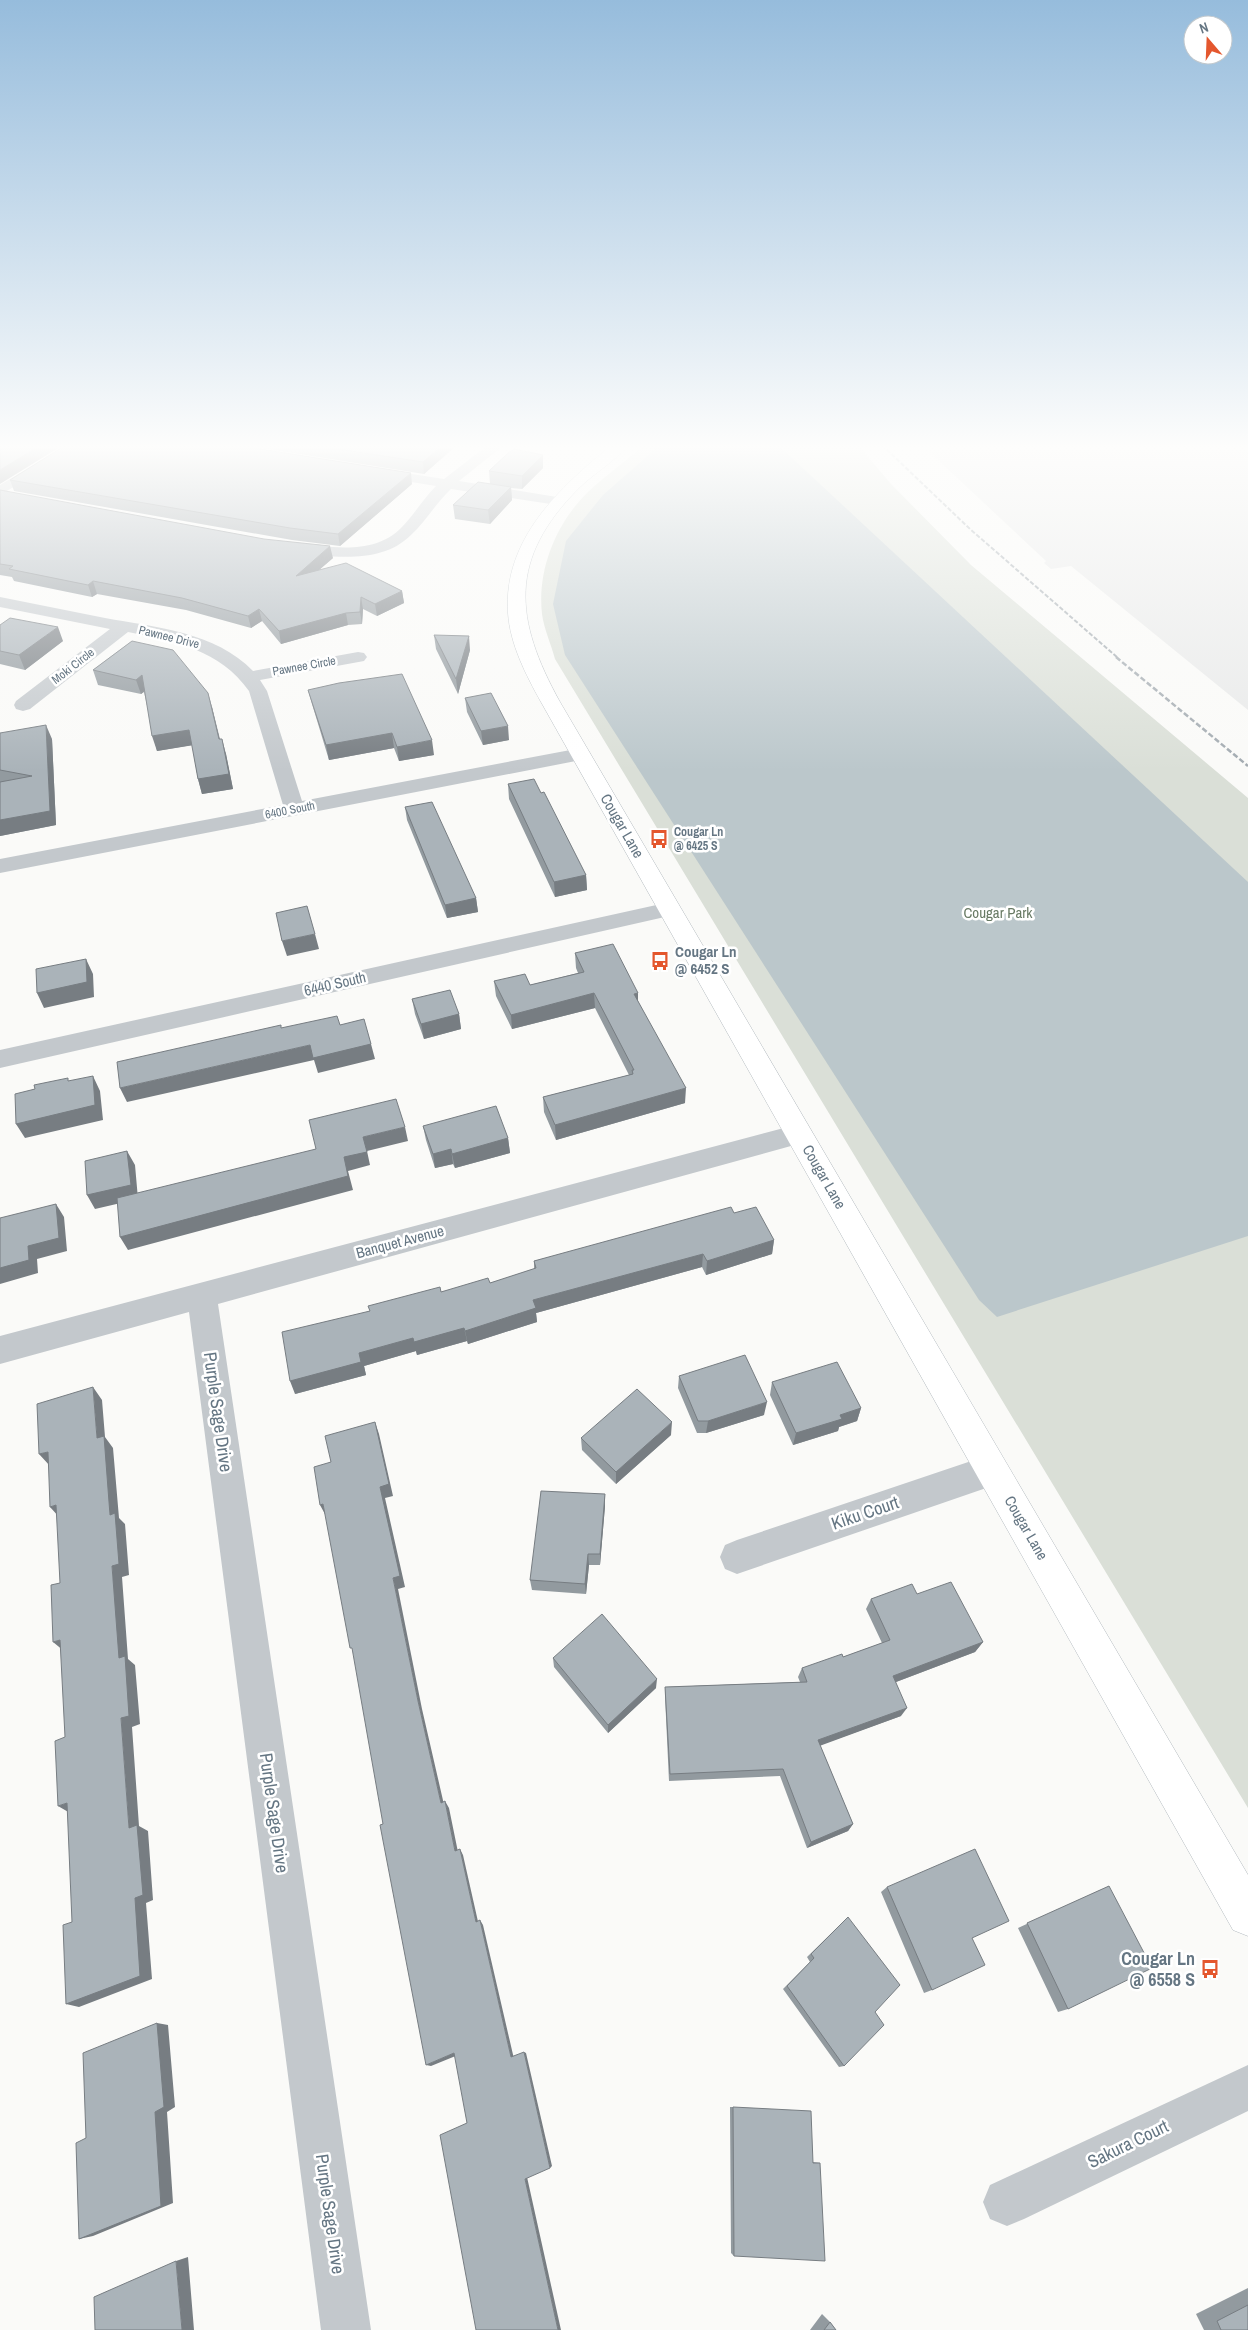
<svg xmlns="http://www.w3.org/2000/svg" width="1248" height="2330" font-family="'Archivo Narrow',sans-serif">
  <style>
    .built { fill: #e8e9e9 }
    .green { fill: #dadfd7 }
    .water { fill: #bbc7cb }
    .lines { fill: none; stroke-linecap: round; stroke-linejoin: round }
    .secondary-casing { stroke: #b3babf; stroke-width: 1 }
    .minor { fill: #c3c8cc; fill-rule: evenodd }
    .secondary { fill: #fff; fill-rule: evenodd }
    .rail-far1 { stroke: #a2aab0; stroke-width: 2; stroke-dasharray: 4.5 2; stroke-linecap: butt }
    .rail { stroke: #a2aab0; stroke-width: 2.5; stroke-dasharray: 5.5 2.5; stroke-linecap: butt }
    .wall { fill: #929a9f }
    .shaded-wall { fill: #777d82 }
    .building { fill: #aab3b9; stroke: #777d82 }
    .labels { text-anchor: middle; stroke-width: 5; stroke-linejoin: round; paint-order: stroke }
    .far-street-label { font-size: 12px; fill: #657683; stroke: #fff }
    .far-poi-label { font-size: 12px; font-weight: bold; fill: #657683; stroke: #fff; text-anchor: start }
    .street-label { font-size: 15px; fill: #657683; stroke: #fff }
    .park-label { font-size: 15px; fill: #687a64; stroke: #fff }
    .poi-label { font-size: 15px; font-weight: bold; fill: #657683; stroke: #fff; text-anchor: start }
    .near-street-label { font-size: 18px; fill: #657683; stroke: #fff }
    .near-poi-label { font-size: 18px; font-weight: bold; fill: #657683; stroke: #fff; text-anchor: end }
  </style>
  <rect width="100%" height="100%" fill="#fafaf8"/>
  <path class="built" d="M922,445h326v265l-177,-144 -20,3 -7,-6 2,-2z"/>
  <path class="green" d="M644,445h214l33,39 80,81 277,233v1010l-693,-1149c-4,-15 -11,-30 -13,-45 -5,-44 14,-91 46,-122 18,-17 38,-31 56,-47z"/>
  <path class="water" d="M660,445h118l470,437v354l-251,81 -18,-17 -414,-645 -12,-51 13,-63 37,-46z"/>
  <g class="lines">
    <g class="secondary-casing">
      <path id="secondary" d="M612,445h16c-11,15 -35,29 -49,43 -71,71 -65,131 -19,214l688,1173v61l-15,-6 -692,-1228c-15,-27 -31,-58 -33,-89 -5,-74 52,-126 104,-168z"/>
    </g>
    <path class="minor" d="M67,445h17l-84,50v-10z
      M488,445h16l-45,36 98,16 7,4 -2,3 -5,1 -106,-16c-15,14 -25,32 -40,46 -30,30 -80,22 -117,17l-6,-2 -2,-3 2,-3 6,-2c35,5 79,14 107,-14 13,-13 22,-29 35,-42l-68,-11 -2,-3 2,-3 5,-1 71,11z
      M0,597c35,7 70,14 105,21 50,9 111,14 148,53l105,-19 6,1 3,4 -3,4 -104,19 7,11 35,110 279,-53 7,2 3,4 -3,4 -7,2 -581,113v-14l283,-54 -34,-114c-29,-41 -74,-50 -121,-59l-98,77 -7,2 -7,-2 -2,-4 2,-4 94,-72 -110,-22z
      M670,902l8,2 3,5 -3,5 -678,154v-18z
      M799,1124l10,3 3,7 -3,7 -591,163 153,1026h-50l-132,-1018 -189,52v-28z
      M992,1454l12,5 5,11 -5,11 -12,5 -255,88 -12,-5 -5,-12 5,-12 12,-5z
      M1248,2065v46l-224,108 -17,7 -17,-7 -7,-17 7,-17z"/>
    <use href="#secondary" class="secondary"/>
    <path class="rail-far1" d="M882,445l88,84 148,129"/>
    <path class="rail" d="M1116,657l132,109"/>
  </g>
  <path class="wall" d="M243,445h214l-33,29z
    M543,455v13l-21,21 -11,-1 1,12 -22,24 -35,-5 -2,-14 37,-21 -1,-13z
    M10,480l402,4 -72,62 -48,-6 -278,-49z
    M0,490l333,68 -14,12 83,21 2,12 -27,13 -14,-7 -1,15 -14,1 -67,19 -19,-23 -11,7 -65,-18 -89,-16 -5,3 -78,-16 -2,-4 -12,-2z
    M0,625l63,16 -38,29 -25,-6z
    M434,635l36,15 -12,44 -22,-45z
    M132,641l80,66 8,32 6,15 7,35 -31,5 -4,-15 -6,-34 -35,6 -13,-59 -3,2 -43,-9 -5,-15z
    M308,690l126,65 -35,6 -5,-13 -65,12 -17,-56z
    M465,698l44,42 -26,5 -16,-33z
    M0,733l52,6 4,86 -56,11z
    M508,784l33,9 45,82 1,15 -32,7 -46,-98z
    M405,807l71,91 2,14 -31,6 -40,-98z
    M575,953l63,48 47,102 -129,37 -12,-28 -1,-15 86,-22 -34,-67 -83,21 -16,-33 -2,-15 36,4 48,-12 -2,-5z
    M412,999l47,15 2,15 -37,10 -9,-25z
    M423,1126l85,12 2,15 -55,15 -2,-4 -18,4 -9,-28z
    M734,1213l40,27 -2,14 -66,21 -4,-8 -166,46 1,9 -69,22 -1,-3 -50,14 -1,-4 -52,15 2,9 -71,19 75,-83 71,-19 49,-9 44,-14v-8z
    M679,1376l85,39 -58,18h-9l-19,-45z
    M772,1382l89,26 -4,13 -18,6 -1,4 -45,14 -23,-50z
    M671,1435l-55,49 -34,-34 -1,-12z
    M605,1494v12l-5,59h-11l-3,29 -54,-4 -2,-10z
    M917,1594l66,48 -8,10 -79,30 5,34 -81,29 33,79 -5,7 -41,17 -27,-72 -111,5 -4,-85v-9l135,-5 -2,-5 4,-9 41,-11 39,-14 -16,-34 5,-10z
    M553,1658l103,30 -48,45 -54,-66z
    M1109,1886l-41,123 -10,3 -40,-84z
    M887,1887l85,51 -40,52 -8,3 -43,-101z
    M848,1917l27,95 -31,54 -5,1 -56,-78 27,-27 -3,-5z
    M730,2107h3l80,55 7,1 -86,93 -3,-3z
    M1248,2288v42h-44l-8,-16z
    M822,2314l8,8 6,8h-26z"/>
  <path class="shaded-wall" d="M41,445h22l-63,39v-14z
    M443,445h14l-33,29 -1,-12z
    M543,455v13l-21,21v-13z
    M411,473l1,11 -72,62 -2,-12z
    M511,487l1,13 -22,24 -2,-14z
    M330,546l3,12 -35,30 -2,-12z
    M93,581l4,13 -5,3 -4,-12z
    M402,591l2,12 -27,13 -2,-12z
    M361,597l2,12 -1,15 -2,-12z
    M259,609l3,12 -11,7 -3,-12z
    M346,613l2,12 -67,19 -2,-13z
    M58,627l5,14 -38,29 -6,-15z
    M469,636l1,14 -12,44 -2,-15z
    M142,675l4,15 -5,4 -5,-14z
    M208,693l4,14 11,47 -4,-15z
    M46,725l6,14 4,86 -56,11v-16l50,-9z
    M508,726l1,14 -26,5 -2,-14z
    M189,730l5,15 -37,6 -5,-15z
    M392,733l2,15 -65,12 -3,-15z
    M222,739l4,15 7,35 -31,5 -4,-15z
    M432,740l2,15 -35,6 -2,-14z
    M586,875l1,15 -32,7 -1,-15z
    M476,898l2,14 -31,6 -2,-13z
    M315,934l4,15 -32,7 -5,-15z
    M86,959l7,15 1,23 -50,11 -7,-15z
    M594,993l1,15 -83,21 -1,-14z
    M638,993v15l-4,-14z
    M459,1014l2,15 -37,10 -3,-15z
    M371,1044l4,15 -57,14 -4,-13 -187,42 -7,-14 190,-43z
    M93,1076l7,15 3,29 -78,18 -9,-14z
    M686,1088l-1,15 -129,37 -1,-15z
    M405,1127l3,14 -41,10 3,14 -22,6 5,19 -225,60 -8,-13 224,-80 19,-20z
    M508,1138l2,15 -55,15 -3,-14z
    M451,1149l2,15 -18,4 -2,-14z
    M127,1151l8,14 3,34 -43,10 -8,-14z
    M56,1204l8,13 3,34 -30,8 1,14 -38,11v-16l28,-22z
    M774,1240l-2,14 -66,21 1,-14z
    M703,1254l-1,13 -166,46 1,9 -69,22 -3,-13 68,-31z
    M464,1328l3,13 -50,14 -1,-4 -52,15 2,9 -71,19 -5,-13 69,-28 54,-15z
    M93,1387l9,13 3,37 8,11 6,70 6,6 4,51 -7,2 6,82 7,6 5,59 -8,3 7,99 9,5 5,69 -7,3 6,76 -73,28 -13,-3 63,-176 -8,-110 -9,-152 -2,-51 -13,-77z
    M767,1402l-3,13 -58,18 2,-12z
    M861,1408l-4,13 -18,6 -1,4 -45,14 3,-12 44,-18z
    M375,1422l4,12 14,62 -8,2 20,89 -7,2 24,120 23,100 -4,-6 -23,-102 -25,-123 -13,-91z
    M672,1422l-1,13 -55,49v-12z
    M48,1452l2,14 -11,-12z
    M605,1494v12l-5,59v-11z
    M323,1504l3,12 -6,-11z
    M56,1505l4,13 -10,-11z
    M588,1554l1,11 -3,29 -1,-10z
    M60,1640l4,11 -11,-9z
    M983,1642l-8,10 -87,33 5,-9z
    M657,1679l-1,9 -48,45v-8z
    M907,1708l-6,8 -87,32 4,-8z
    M445,1801l4,7 10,49 -4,-6z
    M67,1803l3,10 -12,-7z
    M853,1824l-5,7 -41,17 4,-6z
    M460,1849l3,6 16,71 -3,-4z
    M480,1920l3,5 31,134 -3,-2z
    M157,2023l11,2 7,82 -8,5 6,91 -80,33 -14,3 76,-127z
    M524,2052l2,1 26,113 -2,2z
    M454,2053l4,2 -27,11 -5,-1z
    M527,2177l34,153h-3l-33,-151z
    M188,2257l6,73h-12l-6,-69z"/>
  <path class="building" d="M0,445h41l-41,25z
    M66,445h169l176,28 -73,61 -48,-6 -280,-48z
    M311,445h132l-20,17z
    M514,449l29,6 -21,21 -33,-5 18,-17z
    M478,482l33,5 -23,23 -35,-5z
    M0,490l264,49 66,7 -34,30 50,-13 56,28 -27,13 -14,-7 -1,15 -14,1 -67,18 -20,-22 -11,7 -66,-18 -89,-17 -5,4 -79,-16 4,-3 -13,-2z
    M10,618l48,9 -39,28 -19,-4v-26z
    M434,635l35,1 -13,43z
    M132,641l41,9 35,43 11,46h3l7,35 -31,5 -9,-49 -37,6 -10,-61 -6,5 -43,-10z
    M402,674l30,66 -35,7 -5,-14 -66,12 -18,-55 31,-7z
    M491,693l17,33 -27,5 -16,-33z
    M46,725l4,86 -50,9v-38l32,-6 -32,-6v-37z
    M534,779l7,14 3,-1 42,83 -32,7 -46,-98z
    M432,802l44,96 -31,7 -40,-98z
    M307,906l8,28 -33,7 -6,-28z
    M613,944l25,49 -4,1 52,94 -131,37 -12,-28 90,-23 -1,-4h2l-40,-77 -83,22 -17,-34 31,-7 5,11 54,-13 -9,-19z
    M86,959l1,23 -50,11 -1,-24z
    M450,990l9,24 -38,10 -9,-25z
    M337,1016l3,9 24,-6 7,25 -58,14 -3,-13 -190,43 -3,-26 164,-37v3z
    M93,1076l2,29 -79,19 -1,-30 20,-5 -1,-4 34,-7v3z
    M396,1099l9,28 -42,10 4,15 -23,5 4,19 -228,61 -3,-39 199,-49 -7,-29z
    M496,1106l12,32 -56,16 -1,-5 -18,5 -10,-28z
    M127,1151l4,34 -44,10 -2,-34z
    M56,1204l3,34 -31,8 1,14 -29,8v-50z
    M731,1207l3,6 22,-6 18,33 -67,21 -4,-7 -170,46 3,8 -71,23 -1,-3 -50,14 -1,-4 -54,15 2,9 -71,19 -8,-49 88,-21 -2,-5 72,-19 1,5 47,-14 2,5 46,-15 -2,-7z
    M745,1355l22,47 -59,19h-10l-19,-45z
    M837,1362l24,46 -21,7 2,4 -46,14 -24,-51z
    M93,1387l4,51 7,-2 6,79 5,-2 4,51 -7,2 7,92 6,-2 4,60 -8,2 8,110 8,-3 6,70 -8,3 5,78 -74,28 -3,-79 9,-3 -5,-119 -9,3 -3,-65 10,-4 -5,-97 -7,2 -2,-57 9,-2 -4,-78 -6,2 -2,-55 -9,2 -2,-50z
    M637,1389l35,33 -56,50 -35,-34z
    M375,1422l14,62 -9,3 20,89 -7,2 25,123 23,102 4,-2 10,50 5,-2 16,73 4,-2 31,137 13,-5 26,116 -25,11 33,151h-82l-36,-195 27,-12 -13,-70 -28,12 -46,-240 3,-1 -31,-176h-2l-27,-144 -3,1 -6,-38 17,-5 -6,-26z
    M541,1491l64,3 -5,60h-12l-3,30 -55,-4z
    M951,1582l32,60 -90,34 14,32 -89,32 35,84 -42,18 -28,-73 -113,5 -5,-87 142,-5 -5,-14 40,-14 1,3 47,-17 -19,-41 41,-15 5,10z
    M602,1614l55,65 -49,46 -55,-67z
    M975,1849l34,72 -37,17 13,27 -53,25 -45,-103z
    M1109,1886l43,82 -84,41 -41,-86z
    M848,1917l52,68 -25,27 9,13 -40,41 -57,-80 27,-28 -3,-4z
    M157,2023l7,84 -9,5 6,94 -82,33 -3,-96 10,-5 -3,-85z
    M733,2107l78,4 2,52h7l5,98 -91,-5z
    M176,2261l6,69h-87l-1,-33z
    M1248,2305v25h-27l-4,-9z
    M830,2322l6,8h-12z"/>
  <linearGradient id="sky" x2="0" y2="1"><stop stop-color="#96bcdc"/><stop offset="0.58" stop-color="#fdfdfc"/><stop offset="1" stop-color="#fdfdfc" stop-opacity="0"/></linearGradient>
  <rect width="1248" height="771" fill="url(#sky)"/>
  <defs>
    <g id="bus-bare" transform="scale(1.5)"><path d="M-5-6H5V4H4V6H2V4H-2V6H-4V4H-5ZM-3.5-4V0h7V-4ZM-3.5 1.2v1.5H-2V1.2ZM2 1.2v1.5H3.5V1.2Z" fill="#e4572e" stroke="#fff" stroke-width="2.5" paint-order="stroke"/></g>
  </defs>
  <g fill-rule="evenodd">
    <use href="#bus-bare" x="659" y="839"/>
    <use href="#bus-bare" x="660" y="961"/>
    <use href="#bus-bare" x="1210" y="1969"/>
  </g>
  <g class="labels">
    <g class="far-street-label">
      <text transform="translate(169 637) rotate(14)" y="4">Pawnee Drive</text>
      <text transform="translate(73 666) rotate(-38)" y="4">Moki Circle</text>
      <text transform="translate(304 666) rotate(-10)" y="4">Pawnee Circle</text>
      <text transform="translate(290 810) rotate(-11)" y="4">6400 South</text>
    </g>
    <g class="far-poi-label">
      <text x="674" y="836">Cougar Ln<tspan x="674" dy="14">@ 6425 S</tspan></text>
    </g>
    <g class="street-label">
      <text transform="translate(622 826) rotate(60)" y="5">Cougar Lane</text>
      <text transform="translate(335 984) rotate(-13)" y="5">6440 South</text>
      <text transform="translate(824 1177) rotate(60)" y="5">Cougar Lane</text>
      <text transform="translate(400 1242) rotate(-15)" y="5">Banquet Avenue</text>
      <text transform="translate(1026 1528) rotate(60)" y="5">Cougar Lane</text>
    </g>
    <g class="park-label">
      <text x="998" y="918">Cougar Park</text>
    </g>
    <g class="poi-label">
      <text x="675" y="957">Cougar Ln<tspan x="675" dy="17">@ 6452 S</tspan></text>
    </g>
    <g class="near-street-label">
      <text transform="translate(218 1412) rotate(82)" y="6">Purple Sage Drive</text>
      <text transform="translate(865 1513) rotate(-19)" y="6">Kiku Court</text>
      <text transform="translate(274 1813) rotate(82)" y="6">Purple Sage Drive</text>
      <text transform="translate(1128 2144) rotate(-26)" y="6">Sakura Court</text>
      <text transform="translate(330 2214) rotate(82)" y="6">Purple Sage Drive</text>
    </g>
    <g class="near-poi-label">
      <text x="1195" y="1965">Cougar Ln<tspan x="1195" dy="21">@ 6558 S</tspan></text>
    </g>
  </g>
  <g transform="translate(1208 40) rotate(341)"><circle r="24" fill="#ffffff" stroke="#c1c8cd"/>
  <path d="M0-4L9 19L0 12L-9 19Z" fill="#e4572e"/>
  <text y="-8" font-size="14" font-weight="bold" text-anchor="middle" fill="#657683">N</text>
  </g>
</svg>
